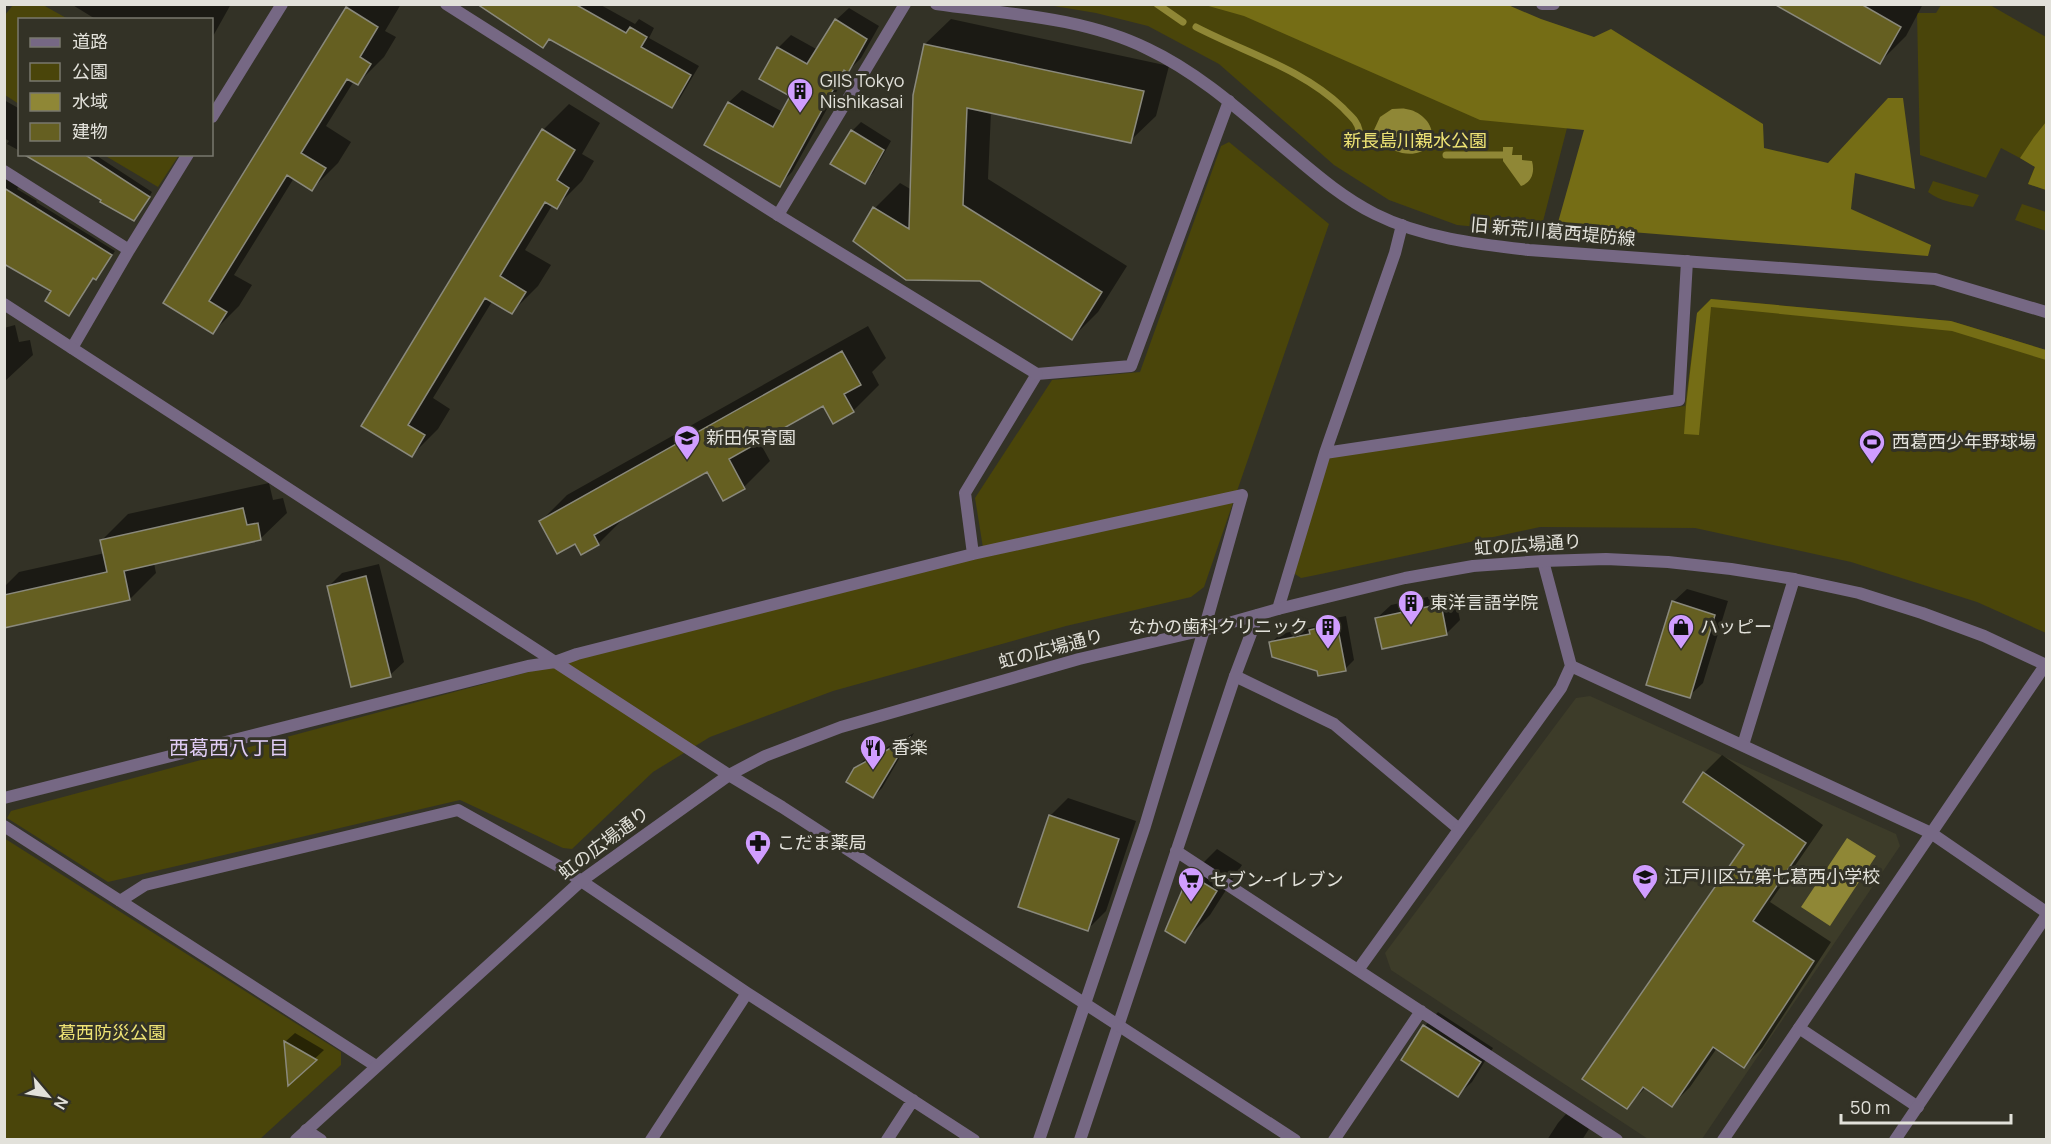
<svg xmlns="http://www.w3.org/2000/svg" width="2051" height="1144" font-family="Manrope,'Noto Sans JP',sans-serif">
  <style>
    .built { fill: #3d3c29 }
    .green { fill: #4a450a }
    .forest { fill: #756d15 }
    .water { fill: #8f8736 }
    .shadow { fill: #0007 }
    .lines { fill: none; stroke-linecap: round; stroke-linejoin: round }
    .stream { stroke: #8f8736; stroke-width: 7 }
    .building { fill: #655f21; stroke: #8a897c; stroke-width: 1.5 }
    .service { stroke: #766884; stroke-width: 12 }
    .minor { stroke: #766884; stroke-width: 12 }
    .tertiary { stroke: #766884; stroke-width: 12 }
    .labels { text-anchor: middle; stroke-width: 6; stroke-linejoin: round; paint-order: stroke }
    .poi-label { font-size: 18px; fill: #e2e1da; stroke: #333226; text-anchor: start }
    .park-label { font-size: 18px; fill: #eee374; stroke: #333226 }
    .street-label { font-size: 18px; fill: #e2e1da; stroke: #333226 }
    .neighbourhood-label { font-size: 20px; fill: #e1cdf6; stroke: #333226 }
  </style>
  <rect width="100%" height="100%" fill="#333226"/>
  <path class="built" d="M1590,696l306,138 4,12 -198,293h-54l-257,-169 -6,-17 191,-255z"/>
  <path class="green" d="M13,5h30l25,14 -48,1 -1,84 -14,-9v-80z
    M1048,5h234l208,101 77,22 -27,105 -83,-8 -68,-25 -55,-35 -115,-101 -71,-38 -52,-13z
    M1941,5h49l56,32v153l-18,-6 7,-18 -34,-18 -15,30 -66,-23 -3,-142h19z
    M1229,142l100,82 -125,363 -13,10 -125,29 -233,65 -123,46 -57,35 -81,77 -9,-1 -103,-48 -352,82 -101,-64 4,-7 521,-140 452,-117 -9,-56 77,-118 88,-8 81,-226z
    M104,155h75l-21,32z
    M1933,181l46,14 -6,12c-15,-3 -34,-6 -45,-15z
    M2022,204l24,8v19l-31,-11z
    M1711,299l240,22 95,29v283l-69,-31 -126,-40 -156,-34 -155,-1 -224,48 -15,3 -12,-8 36,-117 360,-47 12,-93z
    M4,838l337,214v13l-81,74h-255z"/>
  <path class="forest" d="M1205,5h303l33,14 53,18 17,-8 152,95 1,24 64,15 60,-65h15l12,91 -60,-16 -4,36 80,36 -3,11 -371,-30 27,-96 -104,-10 -236,-104z
    M2046,122v68l-18,-6 7,-17 -15,-9 14,-21z
    M1711,299l240,22 95,29v10l-94,-29 -241,-24 -12,128 -15,-1 2,-28 11,-93z"/>
  <path class="water" d="M1392,109c5,0 10,-1 14,0 17,2 34,21 22,37 -11,14 -36,7 -46,-4 -4,-3 -5,-8 -8,-12l6,-13z
    M1503,147h10l-1,8h10v5l10,1c3,11 0,21 -11,25l-18,-25z
    M1847,838l29,18 -46,70 -29,-19z"/>
  <path class="shadow" d="M71,4h160l-19,34v-18h-115z
    M350,4h51l-16,27 11,6 -12,20 -26,26 -4,-2 -28,45 25,16 -13,21 -26,26 -18,-11 -60,97 18,10 -13,21 -26,26 -48,-30z
    M481,4h118l36,20 4,-5 15,9 -5,10 50,28 -19,32 -8,9 -121,-68 -8,7z
    M1777,4h146l-17,32 -26,26z
    M849,8l30,18 -18,32 -13,13 -56,101 -13,13 -73,-41 23,-42 13,-12 41,22 9,-17 -14,-47 13,-13 27,15 18,-30z
    M951,19l218,47 -13,50 -26,25 -139,-29 -3,67 139,87 -29,46 -26,26 -197,-130 25,-25 12,7 13,-146z
    M4,100l16,9v42l-13,-7 2,-3 -5,-3z
    M569,104l31,19 -18,31 12,7 -12,20 -26,26 -3,-3 -28,46 26,15 -13,21 -26,26 -19,-12 -60,98 17,11 -12,20 -26,26 -49,-29 180,-296z
    M861,122l30,19 -18,32 -8,9 -13,-51z
    M26,154h68l58,38 -14,24 -34,-17z
    M4,178l15,8 -2,3 20,12 -1,1 79,49 -15,23 -4,4 -2,-1 -25,37 -16,-24 -49,-32z
    M15,325l4,17 11,-2 3,15 -29,27v-54z
    M868,326l18,32 -14,14 7,13 -26,26 -30,-7 -64,37 11,20 -26,26 -20,12 -16,-29 -84,48 -26,26 -22,-2 -35,-21 26,-26z
    M269,483l4,17 10,-2 4,15 -27,26 -106,24 2,10 -26,26 -126,28v-40l15,-15 86,-19 -3,-13 26,-26z
    M379,564l25,98 -14,13 -62,-88 14,-14z
    M1687,589l41,12 -25,82 -14,13 -16,-94z
    M1454,591l6,29 -14,14 -69,-16 14,-13z
    M1346,616l8,44 -9,9 -74,-26 9,-9 34,-7 6,-6z
    M914,733l-32,55 -9,9 -18,-28 10,-10z
    M1722,755l101,70 -53,77 61,40 -69,106 -18,18 -27,-18 -27,39 -18,18 -26,-18 -19,20 119,-263 -42,-71z
    M1068,798l68,23 -30,90 -18,18 -38,-113z
    M1217,849l25,16 -32,50 -26,26 7,-66z
    M1438,1012l55,36 -21,34 -14,13 -55,-36 22,-33z
    M295,1033l29,17 -35,33 -3,-42z
    M1566,1114l23,15 -7,11h-35l11,-17z"/>
  <g class="lines">
    <path class="stream" d="M1157,4l26,18
      M1196,27c50,26 105,41 147,81 7,8 14,12 16,22
      M1446,155h57"/>
  </g>
  <path class="building" d="M477,4h98l51,29 4,-6 17,10 -6,10 50,28 -19,33 -123,-69 -6,9z
    M1774,4h87l40,23 -21,37z
    M346,7l32,20 -18,30 11,7 -13,21 -11,-6 -46,74 25,15 -14,23 -25,-16 -78,126 18,11 -14,22 -50,-31z
    M835,19l32,20 -19,34 -4,-3 -64,117 -76,-42 24,-43 45,25 17,-31 -31,-17 18,-32 30,17z
    M924,44l220,47 -13,52 -164,-35 -4,97 139,87 -30,48 -92,-59 -74,-1 -53,-39 20,-34 36,22 4,-134z
    M542,129l33,21 -18,30 12,8 -12,21 -12,-7 -45,74 26,16 -14,22 -27,-16 -77,127 17,10 -13,22 -51,-31z
    M851,130l33,20 -19,34 -35,-20z
    M23,154h61l66,43 -16,24 -34,-19 1,-2z
    M4,188l108,67 -16,25 -3,-2 -24,38 -24,-15 6,-10 -47,-27z
    M842,351l19,34 -17,9 10,18 -21,12 -10,-18 -94,53 16,30 -22,12 -16,-29 -113,63 5,10 -18,10 -6,-11 -18,10 -18,-33z
    M243,508l4,17 11,-2 3,17 -137,31 6,29 -126,28v-33l103,-23 -7,-32z
    M366,576l25,101 -40,10 -24,-101z
    M1672,601l43,14 -25,83 -44,-13z
    M1441,604l6,31 -65,14 -7,-31z
    M1337,624l9,47 -28,5 -1,-5 -45,-14 -3,-15 41,-8 -1,-4z
    M909,738l-36,60 -27,-16 8,-14z
    M1703,772l103,71 -53,78 61,40 -70,107 -31,-21 -41,60 -29,-20 -16,22 -45,-30 162,-234 -61,-43z
    M1049,815l70,24 -31,92 -70,-24z
    M1189,874l28,17 -32,52 -20,-12z
    M1423,1025l58,37 -23,35 -57,-37z
    M284,1041l33,19 -29,26z"/>
  <g class="lines">
    <path class="service" d="M1235,676l99,48 125,105
      M1799,1028l119,79"/>
    <path class="minor" d="M212,117l70,-113
      M4,171l125,79
      M778,215l127,-211
      M72,348l57,-98 59,-96
      M1325,453l354,-53 8,-139
      M973,554l-8,-61 72,-119 94,-8 98,-265
      M1278,609l47,-156 70,-200 7,-28
      M555,662l22,-8 396,-100 269,-59 -38,135
      M1743,745l51,-166
      M4,826l372,240
      M1176,851l441,289
      M120,901l25,-16 313,-75 104,58 185,125 227,147
      M1358,970l203,-282 10,-22 -28,-105
      M306,1130l15,10
      M651,1140l96,-147
      M887,1140l26,-40
      M1080,1140l155,-464 23,-61
      M1334,1140l87,-129
      M1895,1140l151,-224"/>
    <path class="tertiary" d="M446,4l332,211 259,159
      M936,4c71,10 147,13 212,45 55,26 100,69 146,107 26,22 51,43 81,58 48,24 102,30 154,36l406,29 111,33
      M1542,4h12
      M4,304l725,471 53,32 513,333
      M1571,666l360,167 115,79
      M4,798l524,-132 27,-4
      M296,1140l285,-259 148,-106 36,-19 76,-29 238,-68 125,-29 74,-21 127,-31 68,-12 70,-5 63,-2 62,3 63,7 63,10 65,14 63,20 62,23 62,29
      M1039,1140l106,-314 59,-196
      M1723,1140l323,-476"/>
  </g>
  <defs>
    <g id="building-pin" transform="scale(1.35)"><path d="M0 17L-7.5 6A9.5 9.5 0 1 1 7.5 6Z" fill="#d09dff" stroke="#333226"/><path d="M-4-6H4V6H1V3H-1V6H-4ZM-2.5-4.3h1.7v1.8h-1.7ZM.8-4.3h1.7v1.8H.8ZM-2.5-1h1.7V.8h-1.7ZM.8-1h1.7V.8H.8Z" fill="#111"/></g>
    <g id="school-pin" transform="scale(1.35)"><path d="M0 17L-7.5 6A9.5 9.5 0 1 1 7.5 6Z" fill="#d09dff" stroke="#333226"/><path d="M0-5L7-2L0 1L-7-2ZM-4 1L0 2.5L4 1V4Q0 6-4 4Z" fill="#111"/></g>
    <g id="stadium-pin" transform="scale(1.35)"><path d="M0 17L-7.5 6A9.5 9.5 0 1 1 7.5 6Z" fill="#d09dff" stroke="#333226"/><path d="M0-5a6.5 5 0 1 0 0 10a6.5 5 0 1 0 0-10ZM-3.5-1.8h7v3.6h-7Z" fill="#111"/></g>
    <g id="shop-pin" transform="scale(1.35)"><path d="M0 17L-7.5 6A9.5 9.5 0 1 1 7.5 6Z" fill="#d09dff" stroke="#333226"/><path d="M-5-2.5h2.3a2.7 3.5 0 0 1 5.4 0H5L5.5 6h-11ZM-1.5-2.5h3a1.5 2.3 0 0 0-3 0Z" fill="#111"/></g>
    <g id="restaurant-pin" transform="scale(1.35)"><path d="M0 17L-7.5 6A9.5 9.5 0 1 1 7.5 6Z" fill="#d09dff" stroke="#333226"/><path d="M-5-6h1v4h1v-4h1v4h1v-4h1v5L-1.5 .5V6h-2V.5L-5-1ZM5-6V6H3V1.5H1.5Q1.5-4 5-6Z" fill="#111"/></g>
    <g id="pharmacy-pin" transform="scale(1.35)"><path d="M0 17L-7.5 6A9.5 9.5 0 1 1 7.5 6Z" fill="#d09dff" stroke="#333226"/><path d="M-2-6h4v4h4v4h-4v4h-4v-4h-4v-4h4Z" fill="#111"/></g>
    <g id="supermarket-pin" transform="scale(1.35)"><path d="M0 17L-7.5 6A9.5 9.5 0 1 1 7.5 6Z" fill="#d09dff" stroke="#333226"/><path d="M-6-5.5h2.5l.6 2H6L4.5 2H-2.5L-4.4-4H-6ZM-1.5 3.2a1.3 1.3 0 1 0 .1 0ZM3 3.2a1.3 1.3 0 1 0 .1 0Z" fill="#111"/></g>
  </defs>
  <g fill-rule="evenodd">
    <use href="#building-pin" x="800" y="91"/>
    <use href="#school-pin" x="687" y="438"/>
    <use href="#stadium-pin" x="1872" y="442"/>
    <use href="#building-pin" x="1411" y="603"/>
    <use href="#building-pin" x="1328" y="627"/>
    <use href="#shop-pin" x="1681" y="627"/>
    <use href="#restaurant-pin" x="873" y="748"/>
    <use href="#pharmacy-pin" x="758" y="843"/>
    <use href="#school-pin" x="1645" y="877"/>
    <use href="#supermarket-pin" x="1191" y="880"/>
  </g>
  <g class="labels">
    <g class="poi-label">
      <text x="820" y="87">GIIS Tokyo<tspan x="820" dy="21">Nishikasai</tspan></text>
      <text x="706" y="444">新田保育園</text>
      <text x="1892" y="448">西葛西少年野球場</text>
      <text x="1430" y="609">東洋言語学院</text>
      <text x="1308" y="633" text-anchor="end">なかの歯科クリニック</text>
      <text x="1700" y="633">ハッピー</text>
      <text x="892" y="754">香楽</text>
      <text x="777" y="849">こだま薬局</text>
      <text x="1664" y="883">江戸川区立第七葛西小学校</text>
      <text x="1210" y="886">セブン-イレブン</text>
    </g>
    <g class="park-label">
      <text x="1415" y="147">新長島川親水公園</text>
      <text x="112" y="1039">葛西防災公園</text>
    </g>
    <g class="street-label">
      <text transform="translate(1553 232) rotate(5)" y="6">旧 新荒川葛西堤防線</text>
      <text transform="translate(1528 545) rotate(-4)" y="6">虹の広場通り</text>
      <text transform="translate(1051 649) rotate(-15)" y="6">虹の広場通り</text>
      <text transform="translate(604 843) rotate(-37)" y="6">虹の広場通り</text>
    </g>
    <g class="neighbourhood-label">
      <text x="229" y="755">西葛西八丁目</text>
    </g>
  </g>
  <rect width="2051" height="1144" fill="none" stroke="#e2e1da" stroke-width="12"/>
  <rect x="18" y="18" width="195" height="138" fill="#333226" stroke="#79786e" stroke-width="1.5"/>
  <rect x="30" y="38" width="30" height="9" fill="#766884" stroke="#79786e" stroke-width="1.5"/>
  <text x="72" y="48" font-size="18" fill="#e2e1da">道路</text>
  <rect x="30" y="63" width="30" height="18" fill="#4a450a" stroke="#79786e" stroke-width="1.5"/>
  <text x="72" y="78" font-size="18" fill="#e2e1da">公園</text>
  <rect x="30" y="93" width="30" height="18" fill="#8f8736" stroke="#79786e" stroke-width="1.5"/>
  <text x="72" y="108" font-size="18" fill="#e2e1da">水域</text>
  <rect x="30" y="123" width="30" height="18" fill="#655f21" stroke="#79786e" stroke-width="1.5"/>
  <text x="72" y="138" font-size="18" fill="#e2e1da">建物</text>
  <g transform="translate(48 1096) rotate(119)" stroke="#333226" stroke-width="4.5" paint-order="stroke">
  <path d="M0-4.5L10 22L0 15L-10 22Z" fill="#e2e1da"/>
  <text y="-9" font-size="16" font-weight="bold" text-anchor="middle" fill="#e2e1da">N</text>
  </g>
  <path d="M1841 1114v9h170v-9" fill="none" stroke="#e2e1da" stroke-width="3"/>
  <text x="1850" y="1114" font-size="18" fill="#e2e1da" stroke="#333226" stroke-width="4.5" paint-order="stroke">50 m</text>
</svg>
